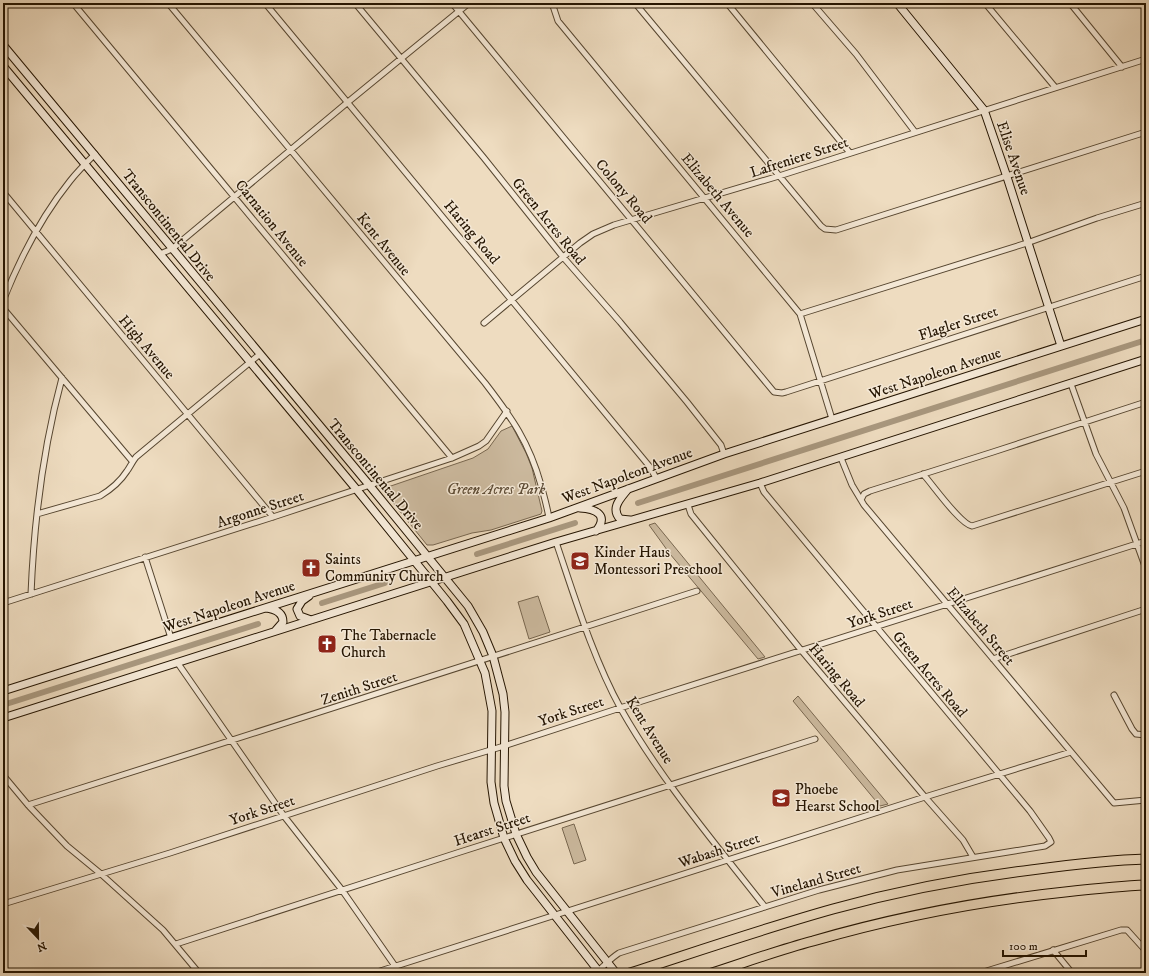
<svg xmlns="http://www.w3.org/2000/svg" width="1149" height="976" font-family="'IM FELL DW Pica',serif">
  <style>
    .green { fill: #ccba9f; stroke: #786750 }
    .lines { fill: none; stroke-linecap: round; stroke-linejoin: round }
    .canal { stroke: #a9987f; stroke-width: 6 }
    .street-casing { stroke: #564630; stroke-width: 7 }
    .secondary-casing { stroke: #241400; stroke-width: 9 }
    .highway-casing { stroke: #241400; stroke-width: 11 }
    .street { stroke: #f4e8d6; stroke-width: 5 }
    .secondary { stroke: #f4e8d6; stroke-width: 7 }
    .highway { stroke: #eedcc0; stroke-width: 9 }
    .labels { text-anchor: middle; stroke-width: 3; stroke-linejoin: round; paint-order: stroke }
    .street-label { font-size: 15px; fill: #241400; stroke: #f4e8d6 }
    .park-label { font-size: 15px; font-style: italic; fill: #5f4e38; stroke: #f4e8d6 }
    .poi-label { font-size: 15px; fill: #241400; stroke: #f4e8d6; text-anchor: start }
  </style>
  <rect width="100%" height="100%" fill="#eedcc0"/>
  <filter id="stains"><feTurbulence type="fractalNoise" baseFrequency=".005" numOctaves="4"/><feColorMatrix values="0 0 0 0 .2 0 0 0 0 .09 0 0 0 0 .02 0 0 0 .5 -.17"/></filter>
  <radialGradient id="worn" r=".72"><stop offset=".6" stop-color="#630" stop-opacity="0"/><stop offset="1" stop-color="#630" stop-opacity=".3"/></radialGradient>
  <path class="green" d="M512,426l14,27 6,15 10,43 -1,3 -50,16 -19,3 -39,12h-6l-45,-56 91,-31 15,-9 13,-18z
    M655,523l110,134 -7,2 -88,-105 -21,-29z
    M538,596l12,36 -21,7 -11,-37z
    M798,696l90,108 -8,2 -87,-105z
    M574,824l12,36 -12,4 -12,-36z"/>
  <g class="lines">
    <path class="canal" d="M638,503l508,-163
      M477,554l98,-31
      M322,603l63,-20
      M3,705l255,-81"/>
    <g class="street-casing">
      <path id="street" d="M73,3l227,273 152,182
        M168,3l317,380c27,35 44,59 56,102 3,11 6,21 8,33
        M265,3l385,464 6,11
        M355,3l129,155 79,99 57,65 67,80 34,43 3,9
        M452,3l322,389 8,1 4,-1 360,-116
        M552,3l6,18 242,293 32,105
        M635,3l186,223 4,3 11,1 310,-98
        M727,3l123,150
        M812,3l44,51 59,78
        M985,3l70,84
        M1070,3l52,64
        M3,192l270,325
        M160,254l12,-5 176,-147 121,-99
        M3,301c17,-43 38,-84 67,-120 7,-9 16,-18 25,-27
        M3,308l129,153
        M800,314l227,-71 70,-25 49,-15
        M484,323l96,-80 13,-9 21,-9 165,-49 367,-117
        M1071,384l25,70 28,54 22,61
        M841,458l11,27 12,20 250,298 32,-3
        M923,474c10,11 37,50 49,52l174,-55
        M861,500l3,-6 6,-3 123,-39 153,-50
        M688,505l3,9 110,136 124,147 38,43 10,17
        M37,514l63,-18c10,-6 20,-14 27,-25 3,-4 5,-9 9,-14l124,-103
        M556,542c19,56 37,116 65,167 40,71 94,134 144,198
        M145,557l26,81
        M31,594c3,-72 12,-146 31,-216
        M3,603l270,-86 179,-59 27,-12 7,-5 21,-30
        M993,659l153,-50
        M177,662l107,154 58,74 53,76
        M1114,695l18,34 4,5 10,1
        M3,775l25,30 39,41 34,28 62,56 36,43
        M28,805c223,-71 446,-141 669,-214
        M3,904l167,-51 267,-87 67,-20 116,-38 526,-167
        M176,944l281,-91 358,-114
        M1053,950l19,23
        M598,971c7,-6 13,-13 21,-18l200,-63 78,-20 148,-24 6,-4 -2,-4 -19,-27 -266,-319 -4,-9
        M374,973l551,-176 146,-45
        M980,973l141,-43h6l19,21"/>
    </g>
    <g class="secondary-casing">
      <path id="secondary" d="M897,3l87,107 23,67 54,169
        M3,45l367,441 98,120 15,26 10,24 10,38 2,18 -1,74 2,15 10,33 11,23 9,15 80,101
        M3,66l354,424 90,111 17,23 21,49 7,38 -1,71 3,21 10,35 11,23 12,19 73,93
        M628,489c-7,9 -18,19 -8,30l10,1
        M580,508c16,1 29,7 16,23
        M309,596l-7,5 -5,8 3,7 11,4
        M266,608c9,1 17,4 17,14l-7,8
        M3,691l546,-173 175,-64 422,-135
        M3,718l553,-176 204,-59 386,-124"/>
    </g>
    <g class="highway-casing">
      <path id="highway" d="M630,973c68,-22 135,-45 203,-64 65,-18 131,-31 198,-39 38,-5 77,-10 115,-11
        M712,973c34,-11 67,-23 101,-32 83,-24 166,-40 252,-49 27,-3 54,-6 81,-7"/>
    </g>
    <use href="#street" class="street"/>
    <use href="#secondary" class="secondary"/>
    <use href="#highway" class="highway"/>
  </g>
  <defs>
    <g id="school-square" transform="scale(1)"><rect x="-9" y="-9" width="18" height="18" rx="4" fill="#8f2418" stroke="#f4e8d6"/><path d="M0-5L7-2L0 1L-7-2ZM-4 1L0 2.5L4 1V4Q0 6-4 4Z" fill="#fff"/></g>
    <g id="church-square" transform="scale(1)"><rect x="-9" y="-9" width="18" height="18" rx="4" fill="#8f2418" stroke="#f4e8d6"/><path d="M-1.2-6h2.4v3.5h3.3v2.4h-3.3V6h-2.4V-.1h-3.3v-2.4h3.3Z" fill="#fff"/></g>
  </defs>
  <g fill-rule="evenodd">
    <use href="#school-square" x="580" y="561"/>
    <use href="#church-square" x="311" y="568"/>
    <use href="#church-square" x="327" y="644"/>
    <use href="#school-square" x="781" y="798"/>
  </g>
  <g class="labels">
    <g class="street-label">
      <text transform="translate(799 157) rotate(-18)" y="5">Lafreniere Street</text>
      <text transform="translate(1014 158) rotate(71)" y="5">Elise Avenue</text>
      <text transform="translate(624 191) rotate(50)" y="5">Colony Road</text>
      <text transform="translate(718 195) rotate(50)" y="5">Elizabeth Avenue</text>
      <text transform="translate(549 221) rotate(51)" y="5">Green Acres Road</text>
      <text transform="translate(272 223) rotate(51)" y="5">Carnation Avenue</text>
      <text transform="translate(169 225) rotate(51)" y="5">Transcontinental Drive</text>
      <text transform="translate(472 232) rotate(50)" y="5">Haring Road</text>
      <text transform="translate(384 244) rotate(51)" y="5">Kent Avenue</text>
      <text transform="translate(958 323) rotate(-18)" y="5">Flagler Street</text>
      <text transform="translate(147 347) rotate(50)" y="5">High Avenue</text>
      <text transform="translate(935 373) rotate(-18)" y="5">West Napoleon Avenue</text>
      <text transform="translate(376 474) rotate(50)" y="5">Transcontinental Drive</text>
      <text transform="translate(627 475) rotate(-20)" y="5">West Napoleon Avenue</text>
      <text transform="translate(260 509) rotate(-18)" y="5">Argonne Street</text>
      <text transform="translate(229 606) rotate(-18)" y="5">West Napoleon Avenue</text>
      <text transform="translate(880 613) rotate(-18)" y="5">York Street</text>
      <text transform="translate(981 626) rotate(50)" y="5">Elizabeth Street</text>
      <text transform="translate(930 674) rotate(50)" y="5">Green Acres Road</text>
      <text transform="translate(837 675) rotate(50)" y="5">Haring Road</text>
      <text transform="translate(359 688) rotate(-18)" y="5">Zenith Street</text>
      <text transform="translate(571 711) rotate(-18)" y="5">York Street</text>
      <text transform="translate(650 730) rotate(58)" y="5">Kent Avenue</text>
      <text transform="translate(262 810) rotate(-18)" y="5">York Street</text>
      <text transform="translate(492 829) rotate(-18)" y="5">Hearst Street</text>
      <text transform="translate(719 850) rotate(-18)" y="5">Wabash Street</text>
      <text transform="translate(816 880) rotate(-16)" y="5">Vineland Street</text>
    </g>
    <g class="park-label">
      <text x="496" y="494">Green Acres Park</text>
    </g>
    <g class="poi-label">
      <text x="594" y="557">Kinder Haus<tspan x="594" dy="17">Montessori Preschool</tspan></text>
      <text x="325" y="564">Saints<tspan x="325" dy="17">Community Church</tspan></text>
      <text x="341" y="640">The Tabernacle<tspan x="341" dy="17">Church</tspan></text>
      <text x="795" y="794">Phoebe<tspan x="795" dy="17">Hearst School</tspan></text>
    </g>
  </g>
  <rect width="1149" height="976" fill="none" stroke="#eedcc0" stroke-width="16"/>
  <rect x="4" y="4" width="1141" height="968" fill="none" stroke="#241400" stroke-width="2"/>
  <rect x="8" y="8" width="1133" height="960" fill="none" stroke="#241400"/>
  <g transform="translate(38 938) rotate(158)" stroke="#f4e8d6" stroke-width="3" paint-order="stroke">
  <path d="M0-3L7 15L0 10L-7 15Z" fill="#241400"/>
  <text y="-6" font-size="11" font-weight="bold" text-anchor="middle" fill="#241400">N</text>
  </g>
  <path d="M1003 950v6h83v-6" fill="none" stroke="#241400" stroke-width="2"/>
  <text x="1009" y="950" font-size="12" fill="#241400" stroke="#f4e8d6" stroke-width="3" paint-order="stroke">100 m</text>
  <rect width="100%" height="100%" filter="url(#stains)"/>
  <rect width="100%" height="100%" fill="url(#worn)"/>
</svg>
